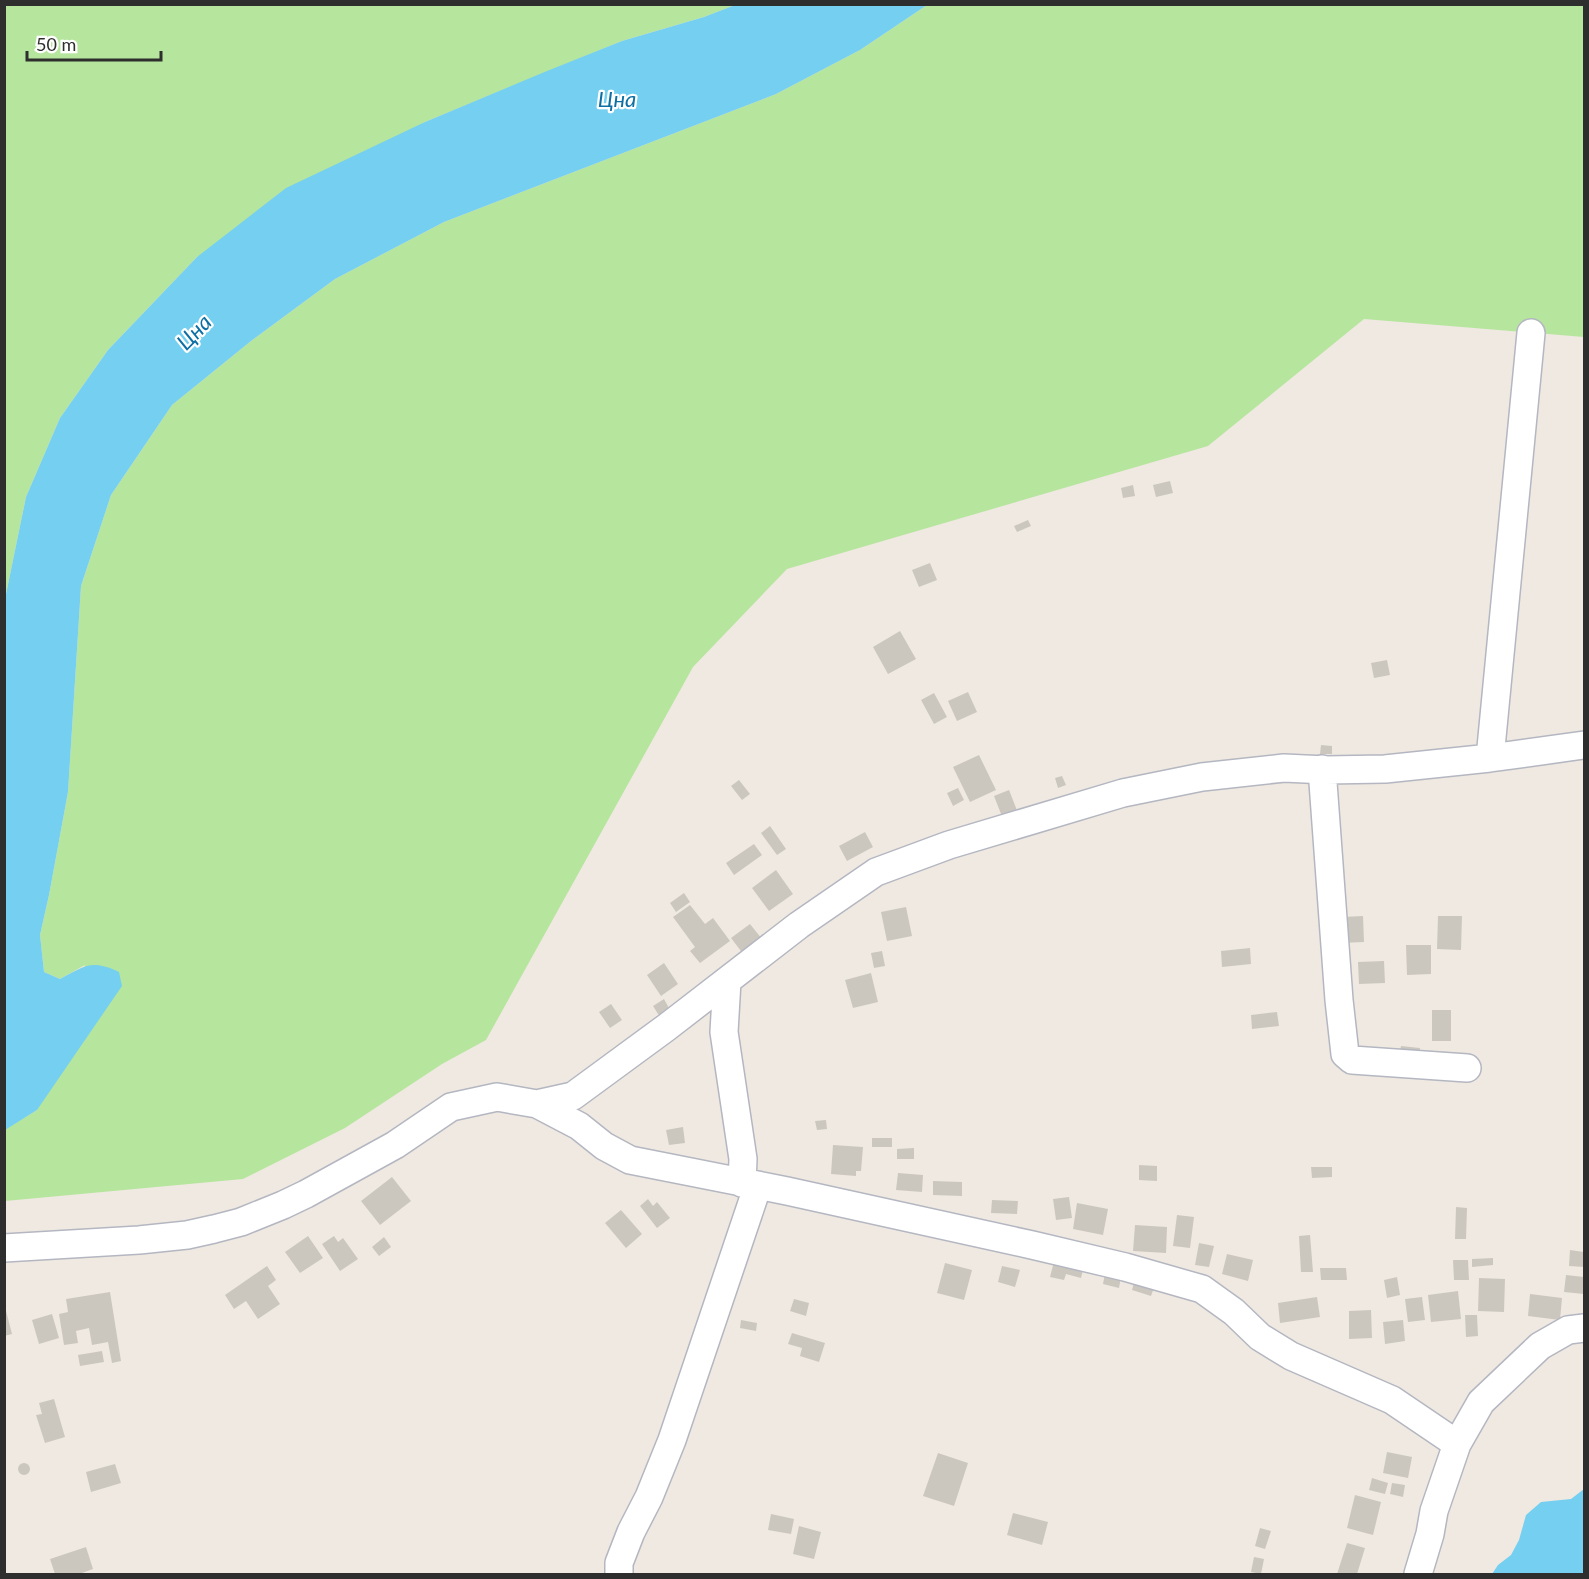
<svg xmlns="http://www.w3.org/2000/svg" width="1589" height="1579" font-family="Lato,sans-serif">
  <style>
    .green { fill: #b6e59e }
    .water { fill: #75cff0 }
    .building { fill: #cbc7bf }
    .lines { fill: none; stroke-linecap: round; stroke-linejoin: round }
    .minor-casing { stroke: #b4b7c1; stroke-width: 30 }
    .minor { stroke: #fff; stroke-width: 27 }
    .labels { text-anchor: middle; stroke-width: 4.5; stroke-linejoin: round; paint-order: stroke }
    .water-label { font-size: 22px; font-style: italic; fill: #0d6fa3; stroke: #fff }
  </style>
  <rect width="100%" height="100%" fill="#efe9e1"/>
  <path class="green" d="M5,5h730l-31,12 -82,24 -197,81 -228,135 -89,93 -48,68 -34,79 -21,102z
    M927,5h657v332l-220,-18 -156,127 -421,123 -94,98 -207,373 -44,24 -97,64 -102,51 -238,22 -1,-71 33,-20 48,-145 -25,14 -16,-7 -4,-37 9,-40 19,-103 13,-206 30,-91 61,-90 79,-64 84,-62 109,-57 332,-128 84,-44z"/>
  <path class="water" d="M735,5h192l-67,45 -84,44 -332,128 -109,57 -84,62 -79,64 -61,90 -30,91 -13,206 -19,103 -9,40 4,37 16,7c25,-13 31,-20 59,-7l3,14 -85,124 -32,20v-531l21,-102 34,-79 48,-68 89,-93 89,-69 139,-66 122,-51 75,-30 82,-24z
    M1584,1489v85h-92l6,-9 13,-10 8,-15 7,-25 15,-13 30,-3z"/>
  <path class="building" d="M1170,481l3,12 -17,4 -3,-12z
    M1133,485l2,11 -12,2 -2,-10z
    M1028,520l3,6 -14,6 -3,-6z
    M930,563l7,17 -18,7 -7,-17z
    M900,631l16,28 -28,15 -15,-27z
    M1387,660l3,15 -16,3 -3,-15z
    M968,692l9,20 -20,9 -9,-20z
    M934,693l13,24 -13,7 -13,-24z
    M1321,745l11,1v8h-12z
    M979,755l17,35 -26,12 -17,-35z
    M1062,776l4,9 -8,3 -3,-10z
    M739,780l11,14 -8,6 -11,-14z
    M958,788l6,12 -11,6 -6,-13z
    M1009,790l9,23 -15,6 -9,-23z
    M770,826l16,23 -9,6 -16,-22z
    M865,832l8,15 -26,14 -8,-15z
    M754,844l8,11 -28,20 -8,-12z
    M776,870l17,24 -24,17 -17,-23z
    M684,893l6,9 -14,10 -6,-9z
    M690,905l15,19 8,-6 17,23 -30,22 -10,-12 5,-4 -22,-30z
    M906,907l6,29 -25,5 -6,-29z
    M1363,916l1,26 -22,1v-26z
    M1438,916h24l-1,34 -24,-1z
    M750,924l16,20 -19,15 -16,-21z
    M1406,945h25v29l-24,1z
    M1250,948l1,16 -29,3 -1,-16z
    M882,951l3,15 -11,2 -3,-15z
    M1384,961l1,22 -26,1 -1,-22z
    M664,963l14,21 -17,12 -14,-21z
    M871,973l7,29 -25,6 -8,-28z
    M664,999l6,11 -10,7 -7,-11z
    M611,1004l11,16 -12,8 -11,-16z
    M1432,1010h19v31h-19z
    M1277,1012l2,14 -27,3 -1,-14z
    M1401,1046l19,2 -2,13 -19,-2z
    M826,1120l1,9 -10,1 -2,-9z
    M683,1127l2,16 -16,2 -3,-15z
    M872,1138h20v9h-20z
    M833,1145l30,2 -2,24h-5v5l-25,-2z
    M914,1148v11h-17v-10z
    M1139,1165l18,1v15l-18,-1z
    M1311,1167h21v10l-20,1z
    M898,1173l25,2 -1,17 -26,-2z
    M392,1177l19,24 -31,24 -19,-24z
    M933,1181l29,1v14l-29,-1z
    M1069,1197l3,21 -16,2 -3,-21z
    M648,1199l5,7 4,-4 13,16 -13,10 -17,-22z
    M992,1200l26,1 -1,13 -26,-1z
    M1077,1203l31,6 -5,26 -30,-6z
    M1456,1207l11,1 -1,31h-11z
    M621,1210l21,24 -16,14 -21,-25z
    M1177,1215l17,2 -4,31 -17,-2z
    M1135,1225l32,2 -1,26 -33,-2z
    M1310,1235l3,37h-12l-2,-36z
    M308,1236l15,22 -23,15 -15,-21z
    M334,1236l4,6 5,-4 15,21 -18,12 -18,-27z
    M384,1237l7,10 -12,9 -7,-9z
    M1199,1243l15,3 -5,21 -14,-2z
    M1570,1250l14,2v15l-15,-1z
    M1227,1254l26,6 -5,21 -26,-7z
    M1055,1258l29,7 -3,13 -15,-4 -2,6 -14,-3z
    M1493,1258v7l-21,2v-8z
    M1453,1260h15l1,20h-15z
    M945,1263l27,7 -8,30 -27,-7z
    M267,1266l9,14 -8,6 12,18 -22,15 -12,-18 -12,8 -9,-14z
    M1002,1266l18,4 -5,17 -17,-5z
    M1320,1268h26l1,12h-26z
    M1105,1273l16,4 -2,11 -16,-4z
    M1566,1275l18,2v17l-20,-2z
    M1397,1277l3,18 -13,3 -3,-18z
    M1479,1278l26,1 -1,33 -26,-1z
    M1135,1279l20,6 -4,11 -19,-6z
    M1458,1291l3,28 -30,3 -3,-27z
    M110,1292l11,69 -9,2 -4,-21 -16,3 -3,-17 -13,3 2,12 -14,2 -5,-31 9,-2 -2,-13z
    M1530,1294l32,4 -2,22 -32,-4z
    M1317,1297l3,20 -40,6 -2,-20z
    M1422,1297l3,23 -17,2 -3,-23z
    M794,1299l15,4 -3,13 -16,-5z
    M4,1303l8,31 -8,2z
    M1371,1310l1,28 -23,1v-28z
    M52,1314l7,24 -20,6 -7,-24z
    M1465,1315h12l1,21 -12,1z
    M741,1320l16,3 -1,8 -16,-3z
    M1403,1320l2,21 -20,3 -2,-22z
    M792,1333l33,10 -6,19 -19,-6 2,-8 -14,-4z
    M102,1351l2,11 -24,4 -2,-11z
    M54,1399l11,38 -20,6 -9,-28 6,-1 -3,-11z
    M1387,1452l25,5 -4,21 -25,-5z
    M938,1453l30,10 -14,43 -31,-10z
    M18 1469a6 6 0 1 1 12 0a6 6 0 1 1-12 0Z
    M115,1464l6,19 -30,9 -5,-20z
    M1372,1478l16,5 -3,11 -16,-4z
    M1392,1483l13,2 -2,12 -13,-3z
    M1355,1495l26,7 -8,33 -26,-7z
    M1013,1513l35,9 -6,23 -35,-10z
    M771,1514l23,5 -3,15 -23,-4z
    M799,1526l22,6 -7,27 -21,-5z
    M1260,1528l11,3 -6,18 -10,-3z
    M1347,1543l18,5 -8,26h-20z
    M86,1547l7,22 -11,4v1h-27l-5,-15z
    M1254,1557l10,2 -3,15 -10,-2z"/>
  <g class="lines">
    <g class="minor-casing">
      <path id="minor" d="M1490,758l41,-425
        M1322,769l17,231 6,54 7,6 115,8
        M727,981l-3,51 19,127 -1,24
        M537,1104l36,-8 94,-69 132,-102 77,-53 73,-27 174,-52 79,-16 82,-9 42,2 59,-1 105,-11 94,-13
        M4,1248l135,-8 48,-5 27,-6 27,-7 42,-17 23,-11 89,-49 56,-38 46,-10 40,7 42,22 25,20 26,14 157,31 245,54 93,22 77,22 32,23 26,25 31,19 101,44 65,44
        M619,1574v-11l12,-31 18,-35 23,-57 86,-255
        M1418,1574l12,-40 4,-23 23,-67 24,-42 59,-56 28,-16 16,-2"/>
    </g>
    <use href="#minor" class="minor"/>
  </g>
  <g class="labels">
    <g class="water-label">
      <text x="617" y="107">Цна</text>
      <text transform="translate(194 332) rotate(-46)" y="8">Цна</text>
    </g>
  </g>
  <rect width="1589" height="1579" fill="none" stroke="#2e2e2e" stroke-width="12"/>
  <path d="M27 51v9h134v-9" fill="none" stroke="#2e2e2e" stroke-width="3"/>
  <text x="36" y="51" font-size="18" fill="#2e2e2e" stroke="#ffffff" stroke-width="4.5" paint-order="stroke">50 m</text>
</svg>
